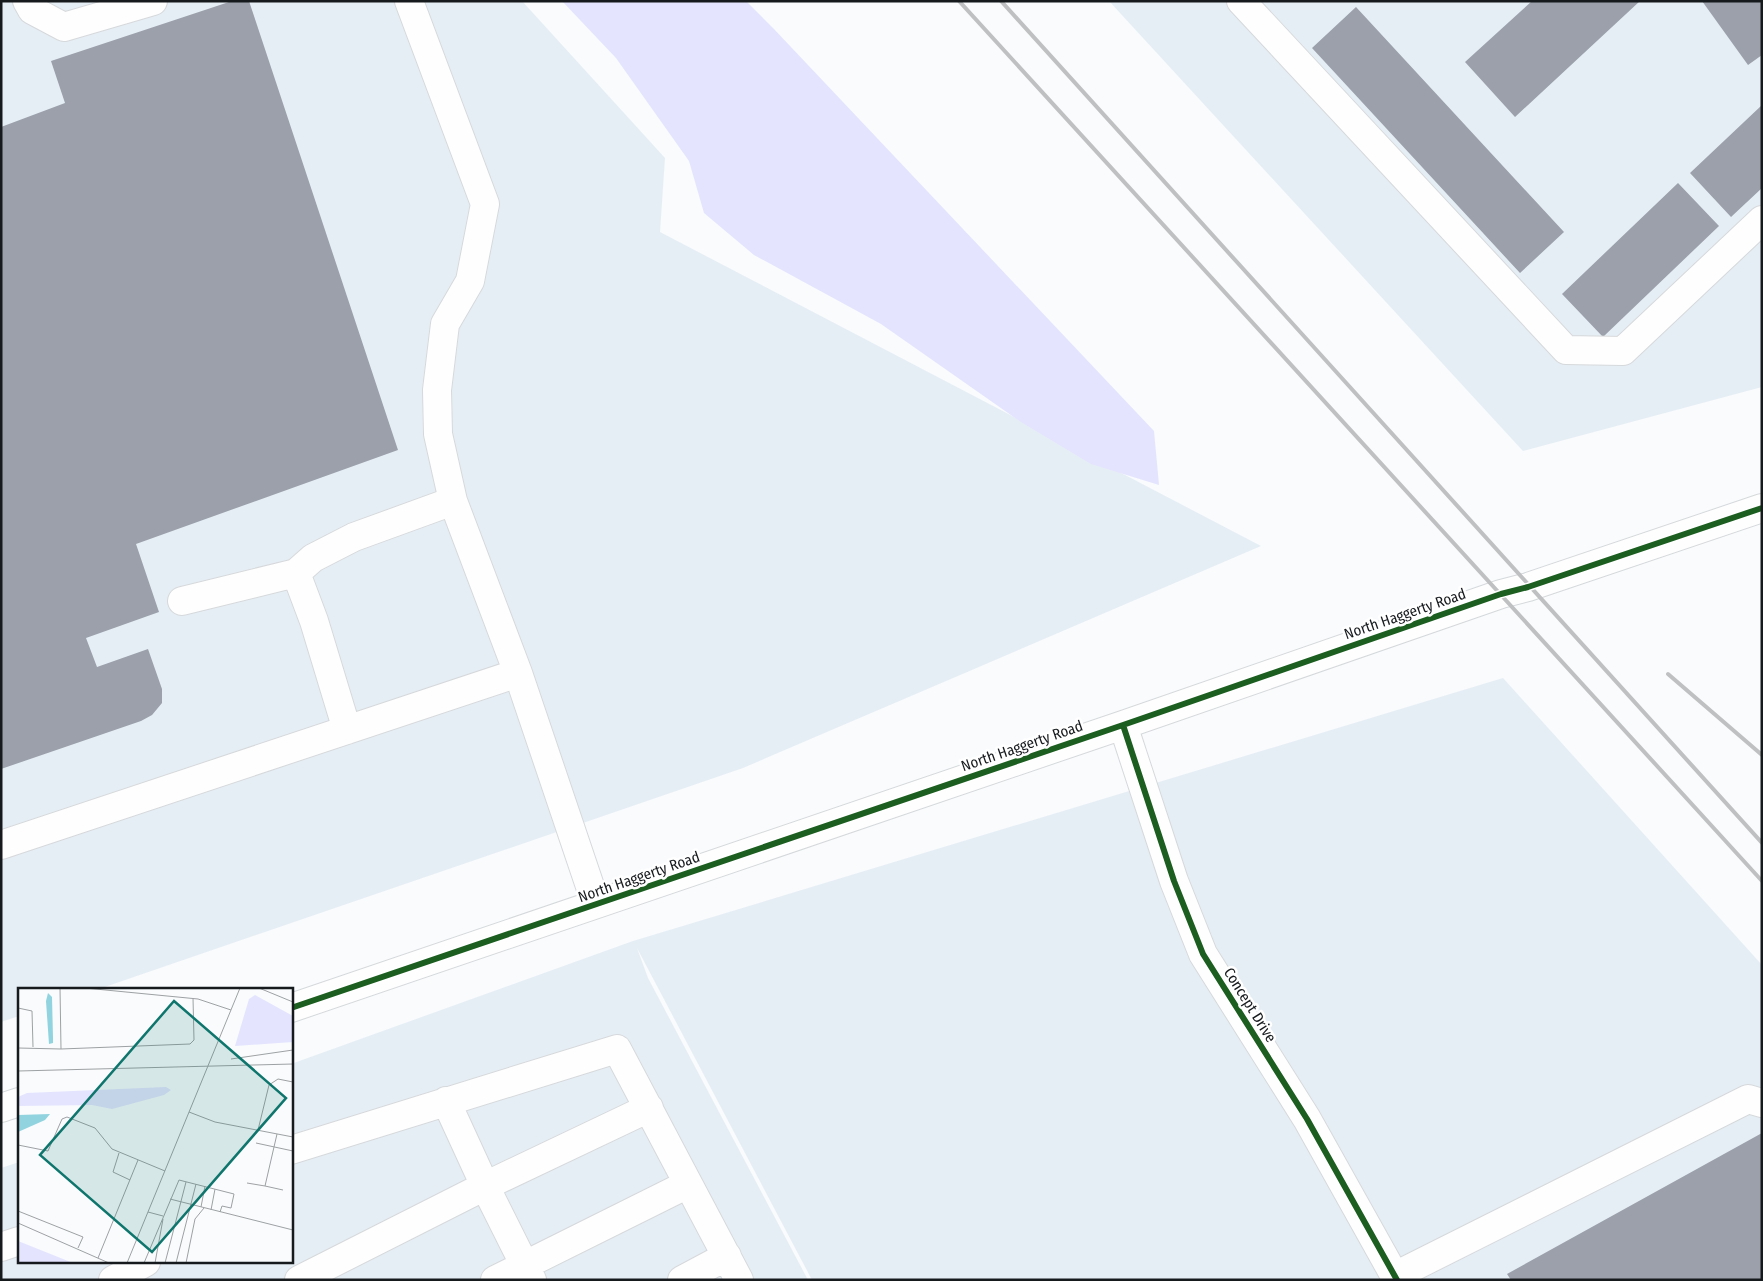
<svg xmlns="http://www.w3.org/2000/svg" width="1763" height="1281" font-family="'Fira Sans Condensed',sans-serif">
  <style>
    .built { fill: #e6eef5 }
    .green { fill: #e4e4fe }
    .building { fill: #9ba0aa }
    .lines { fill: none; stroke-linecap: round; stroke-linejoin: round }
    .minor-casing { stroke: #d6d9db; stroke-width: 30 }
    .minor { stroke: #fefeff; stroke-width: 28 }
    .rail { stroke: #bfc0c1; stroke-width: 4 }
    .cycleway-casing { stroke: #fff; stroke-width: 9 }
    .cycleway { stroke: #1b5e20; stroke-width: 6 }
    .labels { text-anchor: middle; stroke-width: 5; stroke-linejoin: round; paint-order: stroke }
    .street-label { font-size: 15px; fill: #161a1d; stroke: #fff }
    .inset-road { fill: none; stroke: #9ea1a3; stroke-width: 1 }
    .view { fill: #0f766e; fill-opacity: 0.15; stroke: #0f766e; stroke-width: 2.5 }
    .inset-edge { fill: none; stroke: #161a1d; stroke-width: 2.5 }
  </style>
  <rect width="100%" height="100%" fill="#f9fbfd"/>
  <path class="built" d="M1,1h521l143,157 -5,74 601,314 -518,222 -647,222h-77v26l-18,6z
    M1109,1h653v386l-239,64z
    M1503,678l259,287v315h-950l-175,-332 11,30 160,302h-807v-112l18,-6v100h272v-198l342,-123z"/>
  <path class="green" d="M562,1h184l27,27 381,403 5,54 -68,-21 -70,-42 -140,-98 -127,-69 -50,-42 -15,-52 -73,-103z"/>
  <path class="building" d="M232,1h17l149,449 -262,94 23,68 -73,26 11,29 51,-18 14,40v14l-10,12 -11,6 -140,48v-642l64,-24 -14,-42z
    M1532,1h108l-125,116 -50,-55z
    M1702,1h60v54l-14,10z
    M1356,7l208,225 -44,41 -208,-225z
    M1762,105v83l-31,29 -41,-44z
    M1678,183l41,43 -116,111 -41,-43z
    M1762,1133v147h-251l-4,-6z"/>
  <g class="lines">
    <g class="minor-casing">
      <path id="minor" d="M27,1l5,9 32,17 89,-26
        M409,1l76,203 -15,77 -25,43 -8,66 1,44 15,67 65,172 78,231
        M1241,1l325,349 57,1 139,-131
        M182,601l114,-28
        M1123,725l51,156 29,73 104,165 90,161
        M347,730l-33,-109 -18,-48 17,-15 41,-21 99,-36
        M1,845l517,-172
        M291,1008l832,-283 378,-131 27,-7 234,-79
        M446,1101l39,85 47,94
        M1,1108l18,-6
        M291,1150l326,-101 122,231
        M1,1247l18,-6
        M1395,1276l353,-177 14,4
        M113,1280l33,-18
        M299,1280l186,-94 164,-78
        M495,1280l193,-96
        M682,1280l45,-24"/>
    </g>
    <use href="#minor" class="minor"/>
    <path class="rail" d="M959,1l803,880
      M1001,1l761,842
      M1668,674l94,81"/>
    <g class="cycleway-casing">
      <path id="cycleway" d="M1123,725l51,156 29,73 104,165 90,161
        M291,1008l832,-283 378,-131 27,-7 234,-79"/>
    </g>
    <use href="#cycleway" class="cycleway"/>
  </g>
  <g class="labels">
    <g class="street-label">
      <text transform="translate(1405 614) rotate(-19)" y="5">North Haggerty Road</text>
      <text transform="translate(1022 746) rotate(-19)" y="5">North Haggerty Road</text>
      <text transform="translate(639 877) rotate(-19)" y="5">North Haggerty Road</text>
      <text transform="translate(1250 1005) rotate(58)" y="5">Concept Drive</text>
    </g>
  </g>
  <g transform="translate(18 988)">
    <rect width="275" height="275" fill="#f9fbfd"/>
    <path d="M237,7l38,21v26l-58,4 14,-47zM148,99l5,3 -7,5 -52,14 -20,-4 -74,1v-9l9,-4zM0,253l55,22h-55z" fill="#e4e4fe"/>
    <path d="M30,5l4,4 1,41v5l-4,1 -3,-43zM32,126l-5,6 -27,12v-17z" fill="#91d3de"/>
    <path class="inset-road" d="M42,0l1,61 129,-5 4,-4 -1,-42M67,0l113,11 33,11M241,0l34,14M0,20l14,3 1,36M0,60l43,1M213,71l62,-9M0,83l275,-7M171,124l26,10 78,15M240,142l11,-45 9,-6 15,3M259,146l-12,52 18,4M238,155l37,8M0,157l30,6 14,-32 5,-2 28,11 17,21 53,22M101,165l-6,19 17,8M229,195l18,3M152,211l123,31M183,219l4,-21M193,222l4,-21M0,223l65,26 -5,11M130,224l15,4M0,235l91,40M80,270l40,-98M109,275l113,-275M126,275l35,-83 55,14 -3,14 -9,-2 -2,6M137,275l8,-44M147,275l21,-81M158,275l20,-79M168,275l9,-44 9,-11"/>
    <path class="view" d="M156,13l112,97 -134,154 -112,-97z"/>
    <rect width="275" height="275" class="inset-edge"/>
  </g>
  <rect width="1763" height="1281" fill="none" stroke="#161a1d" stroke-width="5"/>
</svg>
